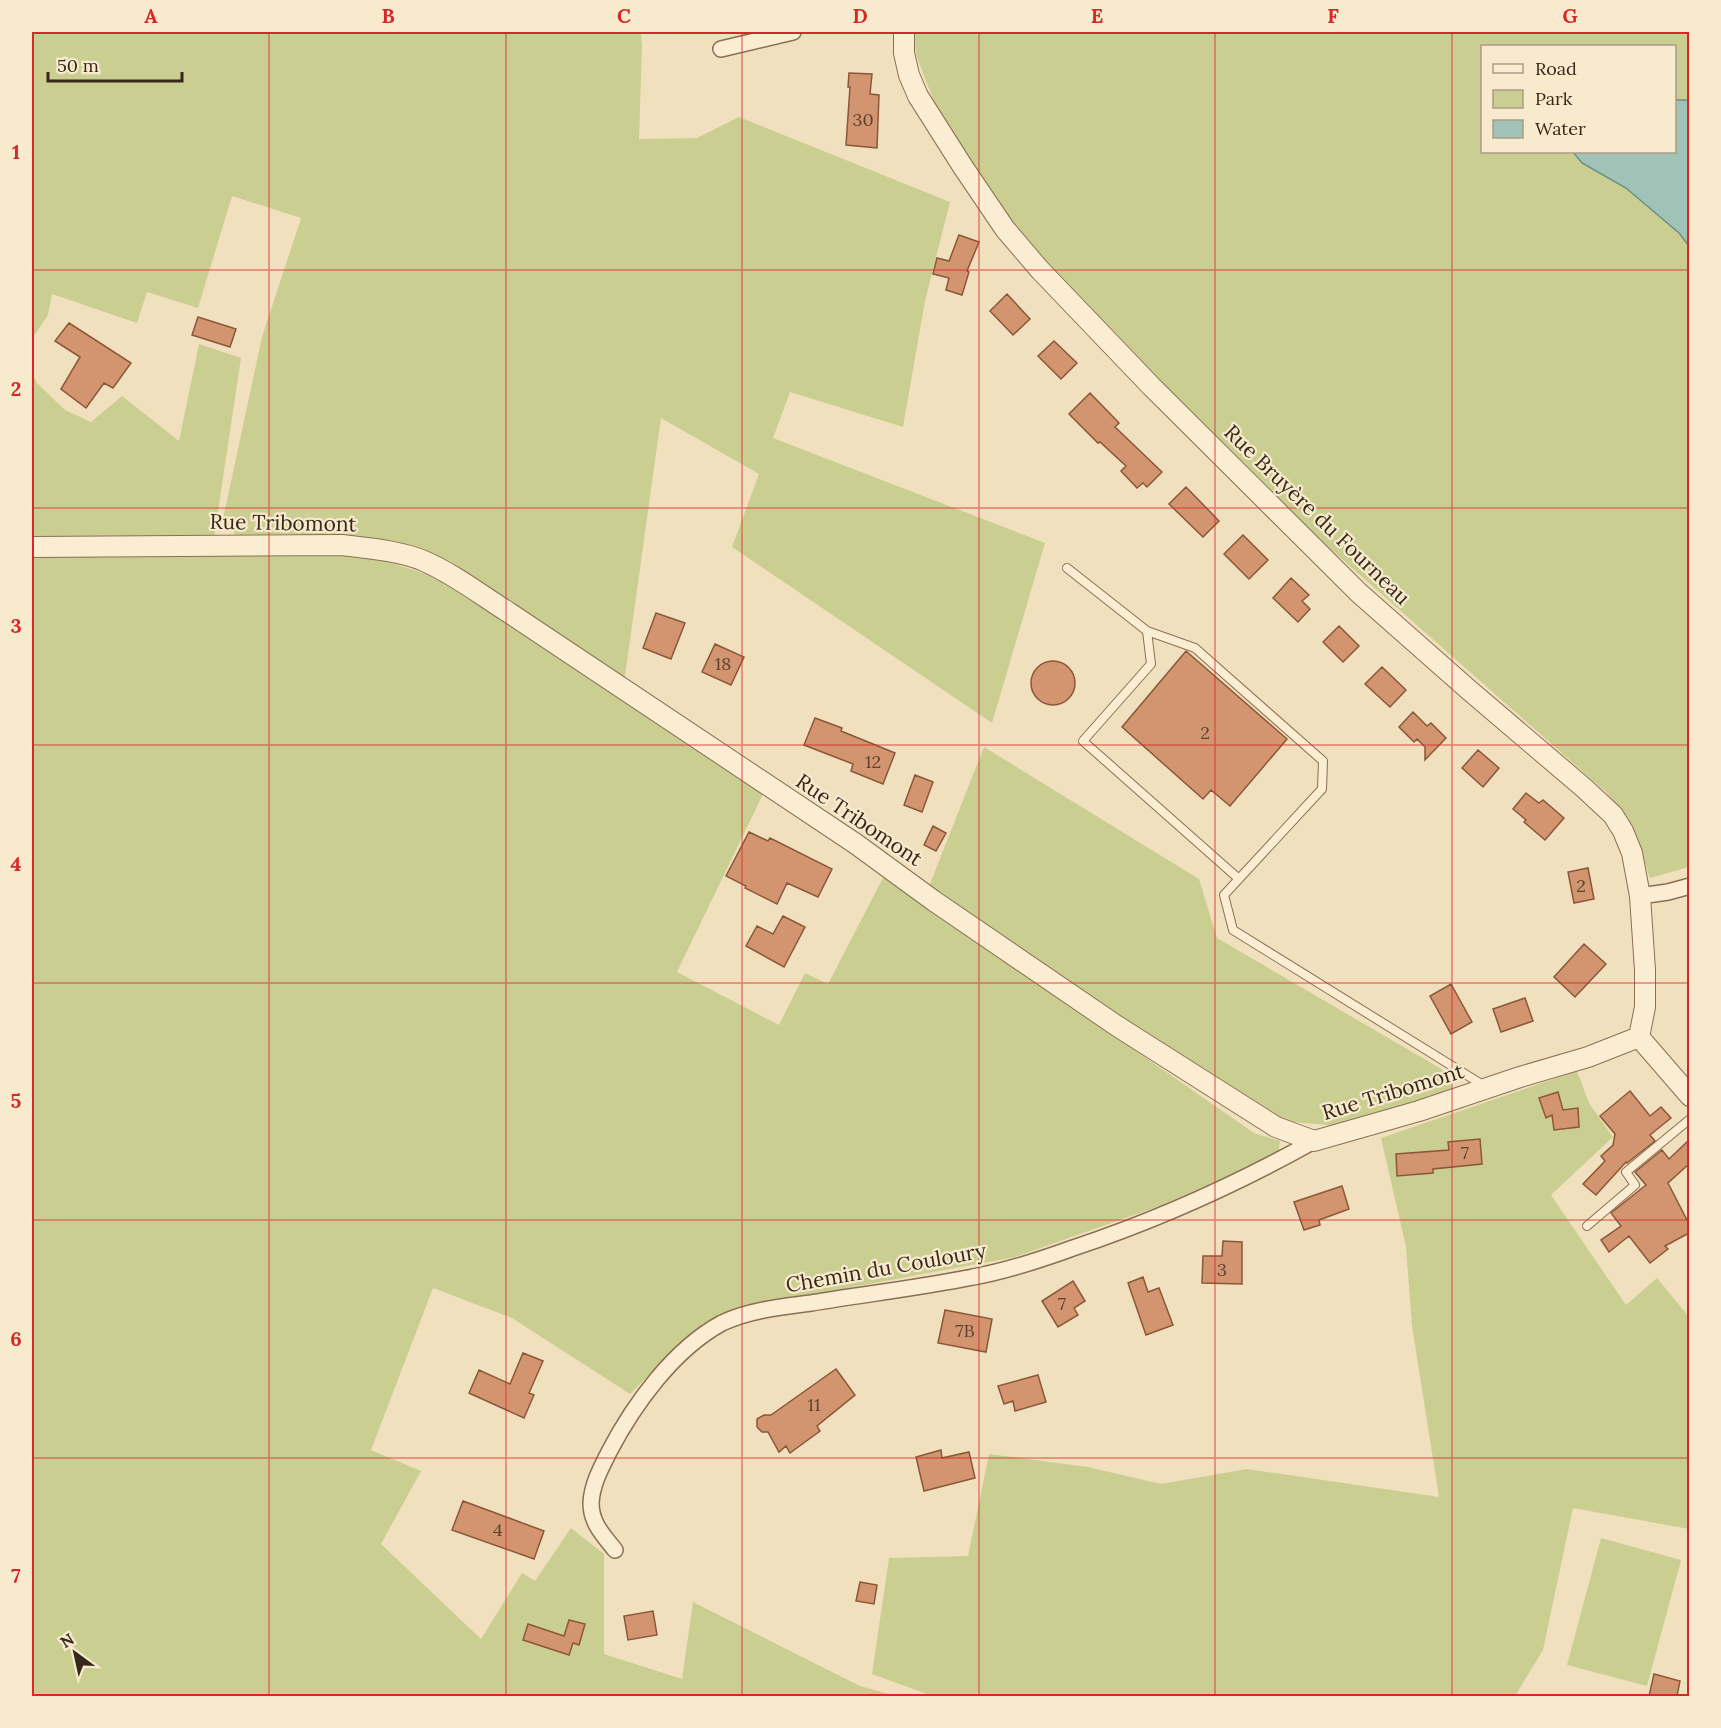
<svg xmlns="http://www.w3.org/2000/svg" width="1721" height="1728" font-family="Lora,serif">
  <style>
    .green { fill: #cacf91; fill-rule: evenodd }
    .water { fill: #a1c2b7; stroke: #689085; stroke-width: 1.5 }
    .building { fill: #d29570; stroke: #8b5739; stroke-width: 1.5 }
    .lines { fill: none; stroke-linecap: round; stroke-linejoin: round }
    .service-casing { stroke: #8a6f55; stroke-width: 10 }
    .minor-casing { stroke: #8a6f55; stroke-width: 18 }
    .tertiary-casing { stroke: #8a6f55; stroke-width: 22 }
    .service { stroke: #fbedd1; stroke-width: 8 }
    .minor { stroke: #fbedd1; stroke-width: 15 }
    .tertiary { stroke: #fbedd1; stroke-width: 20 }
    .grid { fill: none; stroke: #d62828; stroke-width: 1.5; stroke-opacity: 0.55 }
    .labels { text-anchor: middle; stroke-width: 4.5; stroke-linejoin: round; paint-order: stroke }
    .number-label { font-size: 18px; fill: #5e4330 }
    .street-label { font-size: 21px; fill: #38281b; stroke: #f8eacd }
    .neatline { fill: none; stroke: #d62828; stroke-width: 2 }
    .grid-label { font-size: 20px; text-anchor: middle; font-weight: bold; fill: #d62828 }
  </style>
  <rect width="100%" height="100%" fill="#f1e0bd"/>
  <path class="green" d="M32,32h609l1,15 -3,92 58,-1 42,-21 211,85 -25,99 -22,126 -113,-35 -17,46 272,105 -53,180 -260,-176 27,-73 -98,-56 -37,265 -174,-122 -72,-22 -89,-5 -53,1 -13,-16 39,-182 39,-119 -69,-22 -34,112 -51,-16 -10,31 -85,-29 -4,21 -16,24z
    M914,32h775v835l-39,11 -16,-47 -27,-38 -289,-255 -155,-154 -109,-114 -36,-42 -31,-41 -34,-51 -19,-35 -10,-25 -8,-22zM1482,46h192v106h-192z
    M199,344l42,14 -27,180 139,13 83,26 327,217 -86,178 102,53 26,-52 23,11 56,-108 370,257 26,8 -2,13 -116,51 -147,52 -276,51 -37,20 -38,32 -34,34 -118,-76 -79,-30 -62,162 50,21 -40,73 100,95 41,-66 13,8 36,-53 33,26v100l78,25 11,-77 167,84 36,10h-864v-1323l5,10 28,27 26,12 31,-26 57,45z
    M984,747l215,132 18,59 226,132 10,20 -112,36 -61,-5 -352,-232z
    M1577,1071l12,32 24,34 -62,58 75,110 31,-27 32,39v212l-116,-21 -30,142 -28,46h-583l-60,-22 17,-116 79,-2 21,-102 99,13 73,17 86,-15 192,28 -27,-171 -6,-79 -25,-109z
    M1601,1538l80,22 -34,126 -80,-21z"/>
  <path class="water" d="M1675,100h14v146l-10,-13 -53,-45 -44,-25 -9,-11h101z"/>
  <path class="building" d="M849,73l23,1 -2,20 9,1 -2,53 -31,-3 4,-58h-2z
    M959,235l20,7 -12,29 2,1 -7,23 -16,-5 3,-12 -16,-4 4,-16 12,3z
    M1007,294l23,25 -17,16 -23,-24z
    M198,317l38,12 -6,18 -38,-12z
    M69,323l62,40 -18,25 -9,-5 -18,25 -25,-19 19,-32 -25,-16z
    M1054,341l23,22 -16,16 -23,-23z
    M1090,393l29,30 -4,4 47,45 -15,15 -4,-4 -6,5 -16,-17 5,-5 -26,-24 -2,1 -29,-29z
    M1186,487l33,34 -16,16 -34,-33z
    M1243,535l25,25 -19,19 -25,-25z
    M1291,578l18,17 -7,6 8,8 -12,13 -25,-24z
    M656,613l29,10 -14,36 -28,-11z
    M1339,626l20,20 -16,16 -20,-20z
    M715,644l29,13 -13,28 -29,-13z
    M1186,651l101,88 -57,67 -19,-16 -8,9 -81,-72z
    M1031 683a22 22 0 1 1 44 0a22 22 0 1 1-44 0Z
    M1382,667l24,23 -16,17 -25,-23z
    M1413,712l14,14 4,-3 15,15 -21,22v-13l-8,-8 -3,3 -15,-15z
    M815,718l27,10 -1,3 54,22 -12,31 -32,-13 2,-7 -49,-19z
    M1478,750l21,18 -16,19 -21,-19z
    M915,775l18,7 -11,30 -18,-7z
    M1526,793l13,10 4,-3 21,18 -19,22 -21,-18 2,-2 -13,-11z
    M933,826l13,7 -10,18 -12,-6z
    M749,832l19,9 2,-3 62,31 -14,28 -31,-14 -10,21 -32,-16 1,-2 -20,-10z
    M1588,868l6,31 -20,4 -6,-31z
    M783,916l22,11 -21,40 -38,-21 11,-20 16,8z
    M1584,944l22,20 -31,33 -21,-20z
    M1451,984l21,38 -21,12 -21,-38z
    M1525,998l8,23 -32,11 -8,-23z
    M1630,1091l20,25 11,-9 10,11 -21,17 5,6 -28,22 -1,-1 -30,33 -13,-11 22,-23 -4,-5 12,-11 2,-11 -15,-18z
    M1558,1092l5,18 15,-2 1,19 -25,3 -2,-15 -6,3 -7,-20z
    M1480,1139l2,25 -49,5v4l-36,3 -1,-22 53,-4 -1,-8z
    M1689,1140v24l-21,19 21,41v9l-24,13 3,3 -18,14 -21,-27 -20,16 -8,-12 20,-14 -10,-13 35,-28 -11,-13 27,-22 7,9z
    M1342,1186l7,23 -30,11 1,5 -16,5 -10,-28z
    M1223,1241l19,1v42l-40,-1 1,-27h19z
    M1143,1277l5,15 11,-4 14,37 -27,10 -18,-52z
    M1073,1281l12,20 -11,7 4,7 -20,12 -16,-26z
    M945,1310l47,9 -6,33 -48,-9z
    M523,1353l20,8 -14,32 5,2 -10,23 -55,-25 10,-23 31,14z
    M836,1369l19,26 -38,31 3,5 -30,22 -4,-7 -7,6 -11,-20h-6l-5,-5v-8l7,-4h7z
    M1038,1375l8,27 -31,9 -2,-10 -9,3 -6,-18z
    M941,1450l1,8 27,-6 6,26 -51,13 -8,-34z
    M463,1501l81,30 -10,28 -82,-29z
    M860,1582l17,3 -3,19 -18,-3z
    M653,1611l4,24 -29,5 -4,-24z
    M569,1620l16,4 -6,21 -6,-2 -4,12 -46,-15 5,-16 36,12z
    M1654,1674l26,7 -3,15h-28z"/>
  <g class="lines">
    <g class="service-casing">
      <path id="service" d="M1067,568l80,63 48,17 128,113 -1,28 -98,106 9,35 253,157
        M1147,631l4,33 -68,77 156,138
        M1587,1226l48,-41 -9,-13 64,-53"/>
    </g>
    <g class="minor-casing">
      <path id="minor" d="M721,49l72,-17
        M1640,896l28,-4 22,-6
        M615,1550c-12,-15 -24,-27 -24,-47 1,-19 10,-35 18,-51 25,-48 65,-103 113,-129 27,-13 59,-16 89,-20 54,-9 108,-15 162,-26 34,-6 67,-17 100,-29 84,-28 164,-64 241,-107"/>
    </g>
    <g class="tertiary-casing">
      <path id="tertiary" d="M904,32v21l5,22 9,21 45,71 42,62 35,41 112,117 207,206 110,97 115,98 29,27 10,16 9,22 8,43 5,74v37l-6,30
        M32,547l310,-2c25,3 59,6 82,16 30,13 57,34 84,51l348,232 78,57 183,125 159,101 38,14 105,-30 101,-34 68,-20 51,-20
        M1639,1037l51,59"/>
    </g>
    <use href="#service" class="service"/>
    <use href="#minor" class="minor"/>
    <use href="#tertiary" class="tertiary"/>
  </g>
  <path class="grid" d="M269,32v1664M506,32v1664M742,32v1664M979,32v1664M1215,32v1664M1452,32v1664M32,270h1658M32,508h1658M32,745h1658M32,983h1658M32,1220h1658M32,1458h1658"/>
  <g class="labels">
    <g class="number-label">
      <text x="863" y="126">30</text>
      <text x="723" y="670">18</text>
      <text x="1205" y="739">2</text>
      <text x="873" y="768">12</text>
      <text x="1581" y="892">2</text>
      <text x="1465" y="1159">7</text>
      <text x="1222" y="1276">3</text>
      <text x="1062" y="1310">7</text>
      <text x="965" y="1337">7B</text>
      <text x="814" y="1411">11</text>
      <text x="498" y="1536">4</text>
    </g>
    <g class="street-label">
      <text transform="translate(1317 515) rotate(44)" y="7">Rue Bruyère du Fourneau</text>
      <text transform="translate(283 523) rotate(1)" y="7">Rue Tribomont</text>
      <text transform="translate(859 820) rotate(34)" y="7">Rue Tribomont</text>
      <text transform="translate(1393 1092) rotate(-17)" y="7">Rue Tribomont</text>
      <text transform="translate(886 1268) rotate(-10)" y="7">Chemin du Couloury</text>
    </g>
  </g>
  <rect width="1721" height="1728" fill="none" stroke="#f8eacd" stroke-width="66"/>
  <rect x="1481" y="45" width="195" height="108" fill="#f8eacd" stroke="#ab9c86" stroke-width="1.5"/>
  <rect x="1493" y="64" width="30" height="9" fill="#fbedd1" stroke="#ab9c86" stroke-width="1.5"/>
  <text x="1535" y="75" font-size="18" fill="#38281b">Road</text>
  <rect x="1493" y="90" width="30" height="18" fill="#cacf91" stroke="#ab9c86" stroke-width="1.5"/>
  <text x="1535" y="105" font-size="18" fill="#38281b">Park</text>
  <rect x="1493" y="120" width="30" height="18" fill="#a1c2b7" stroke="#ab9c86" stroke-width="1.5"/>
  <text x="1535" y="135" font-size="18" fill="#38281b">Water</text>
  <g transform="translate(75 1653) rotate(327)" stroke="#f8eacd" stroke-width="4.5" paint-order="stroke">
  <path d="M0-4.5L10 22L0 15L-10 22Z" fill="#38281b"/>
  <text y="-9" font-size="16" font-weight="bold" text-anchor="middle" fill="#38281b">N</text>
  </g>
  <path d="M48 72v9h134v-9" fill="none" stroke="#38281b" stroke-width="3"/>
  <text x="57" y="72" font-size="18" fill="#38281b" stroke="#f8eacd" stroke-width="4.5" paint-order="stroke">50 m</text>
  <rect x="33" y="33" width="1655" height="1662" class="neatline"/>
  <g class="grid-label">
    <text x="151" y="23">A</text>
    <text x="388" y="23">B</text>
    <text x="624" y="23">C</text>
    <text x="860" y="23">D</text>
    <text x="1097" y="23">E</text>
    <text x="1333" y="23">F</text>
    <text x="1570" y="23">G</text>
    <text x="16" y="159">1</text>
    <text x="16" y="396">2</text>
    <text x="16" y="633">3</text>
    <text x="16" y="871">4</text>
    <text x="16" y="1108">5</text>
    <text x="16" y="1346">6</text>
    <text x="16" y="1583">7</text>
  </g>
</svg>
